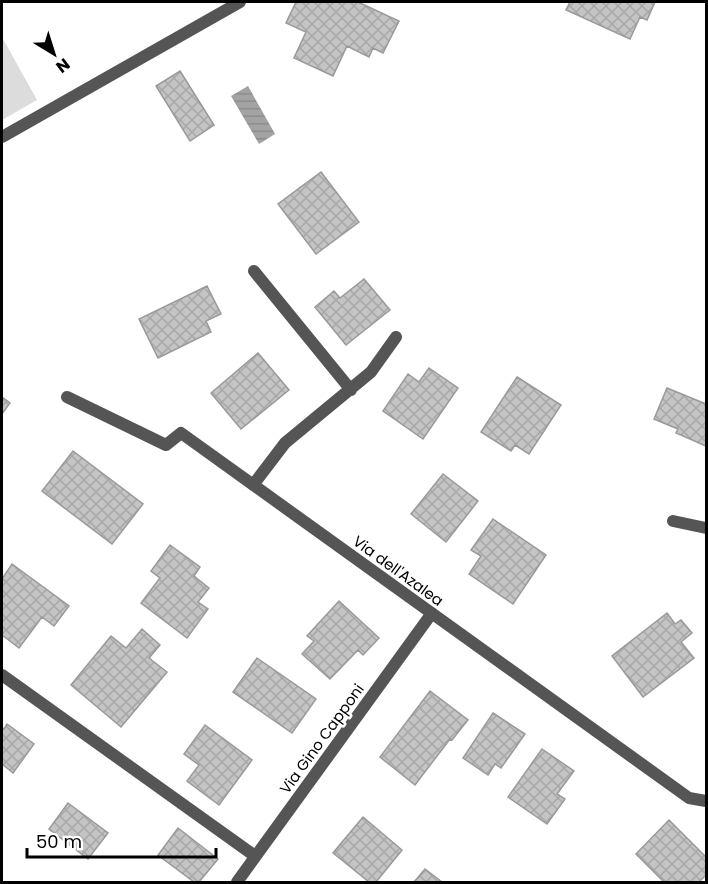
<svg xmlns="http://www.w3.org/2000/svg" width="708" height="884" font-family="Poppins,sans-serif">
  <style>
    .green { fill: #dcdcdc }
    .water { fill: url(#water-rules) }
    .building { fill: url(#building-cross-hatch); stroke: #999; stroke-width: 1.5 }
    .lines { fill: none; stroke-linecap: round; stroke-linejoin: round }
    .street { stroke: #555; stroke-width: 12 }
    .labels { text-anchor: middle; stroke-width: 5; stroke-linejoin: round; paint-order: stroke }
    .street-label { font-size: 15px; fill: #000; stroke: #fff }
  </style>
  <defs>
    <pattern id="water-rules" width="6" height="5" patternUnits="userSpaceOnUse" patternTransform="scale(1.5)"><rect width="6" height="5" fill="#a3a3a3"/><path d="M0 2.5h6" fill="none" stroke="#8b8b8b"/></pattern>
    <pattern id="building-cross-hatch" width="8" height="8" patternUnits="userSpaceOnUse" patternTransform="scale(1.5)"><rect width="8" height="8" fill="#c4c4c4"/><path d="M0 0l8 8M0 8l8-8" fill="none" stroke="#a7a7a7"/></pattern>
  </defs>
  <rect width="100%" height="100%" fill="#fff"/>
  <path class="green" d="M2,37l35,63 -35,20z"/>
  <path class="water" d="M248,86l27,48 -16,10 -28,-48z"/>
  <path class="building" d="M296,2h62l41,19 -16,32 -10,-5 -4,9 -22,-11 -14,30 -39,-18 12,-26 -20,-9z
    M570,2h85l-8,18 -7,-3 -10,22 -64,-29z
    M180,71l34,54 -24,16 -34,-55z
    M321,172l38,50 -43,32 -38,-50z
    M364,279l26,31 -44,35 -31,-38 19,-16 6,7z
    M207,286l14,28 -15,7 5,11 -53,26 -19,-39z
    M258,353l31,37 -48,39 -30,-36z
    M429,368l29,20 -35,51 -40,-28 25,-37 11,8z
    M517,377l44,28 -32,49 -14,-9 -4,6 -30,-19z
    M667,388l39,16v42l-30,-13 2,-4 -24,-10z
    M2,397l8,6 -8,11z
    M73,451l70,53 -31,40 -70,-53z
    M443,474l35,27 -32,41 -35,-28z
    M493,519l53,36 -33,49 -44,-30 12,-18 -10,-6z
    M170,545l30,22 -6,9 15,12 -11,14 10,7 -21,29 -46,-35 19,-25 -9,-7z
    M12,564l57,42 -15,20 -12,-9 -23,31 -17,-13v-56z
    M339,601l40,37 -16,17 -5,-5 -28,29 -28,-25 12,-13 -7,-5z
    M667,613l8,11 6,-4 11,13 -11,9 13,16 -51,39 -31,-41z
    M142,629l18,16 -11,13 18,14 -46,55 -50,-42 40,-49 15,12z
    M257,658l59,41 -24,34 -59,-41z
    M430,691l38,29 -16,20 -2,-1 -35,46 -35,-28z
    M493,713l32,21 -24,34 -6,-4 -7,11 -25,-17z
    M7,724l27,20 -21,29 -11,-9v-36l2,1z
    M205,725l47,35 -33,45 -32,-24 12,-16 -15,-11z
    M542,749l32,22 -17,23 8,5 -18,25 -39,-27z
    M68,803l40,30 -20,26 -39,-30z
    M363,817l39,33 -26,32h-7l-36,-29z
    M669,820l37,37v18l-7,7h-35l-28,-28z
    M178,828l40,31 -19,23h-5l-36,-27z
    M425,869l17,13h-28z"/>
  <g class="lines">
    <path class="street" d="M2,137l238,-135
      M254,271l97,119
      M67,397l99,48 15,-12 508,365 17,3
      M253,485l32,-42 86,-71 25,-35
      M673,521l33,7
      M2,675l253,181
      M237,882l195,-269"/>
  </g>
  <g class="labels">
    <g class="street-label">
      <text transform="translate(398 571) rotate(36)" y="5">Via dell'Azalea</text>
      <text transform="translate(322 739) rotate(-54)" y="5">Via Gino Capponi</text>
    </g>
  </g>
  <rect width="708" height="884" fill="none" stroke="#000000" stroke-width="6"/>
  <g transform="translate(54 54) rotate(142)" stroke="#ffffff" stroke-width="4.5" paint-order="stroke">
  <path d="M0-4.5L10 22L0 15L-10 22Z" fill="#000000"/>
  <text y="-9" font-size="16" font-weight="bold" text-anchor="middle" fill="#000000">N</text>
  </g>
  <path d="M27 848v9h189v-9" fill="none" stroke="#000000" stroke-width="3"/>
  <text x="36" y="848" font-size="18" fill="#000000" stroke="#ffffff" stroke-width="4.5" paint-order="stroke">50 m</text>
</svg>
